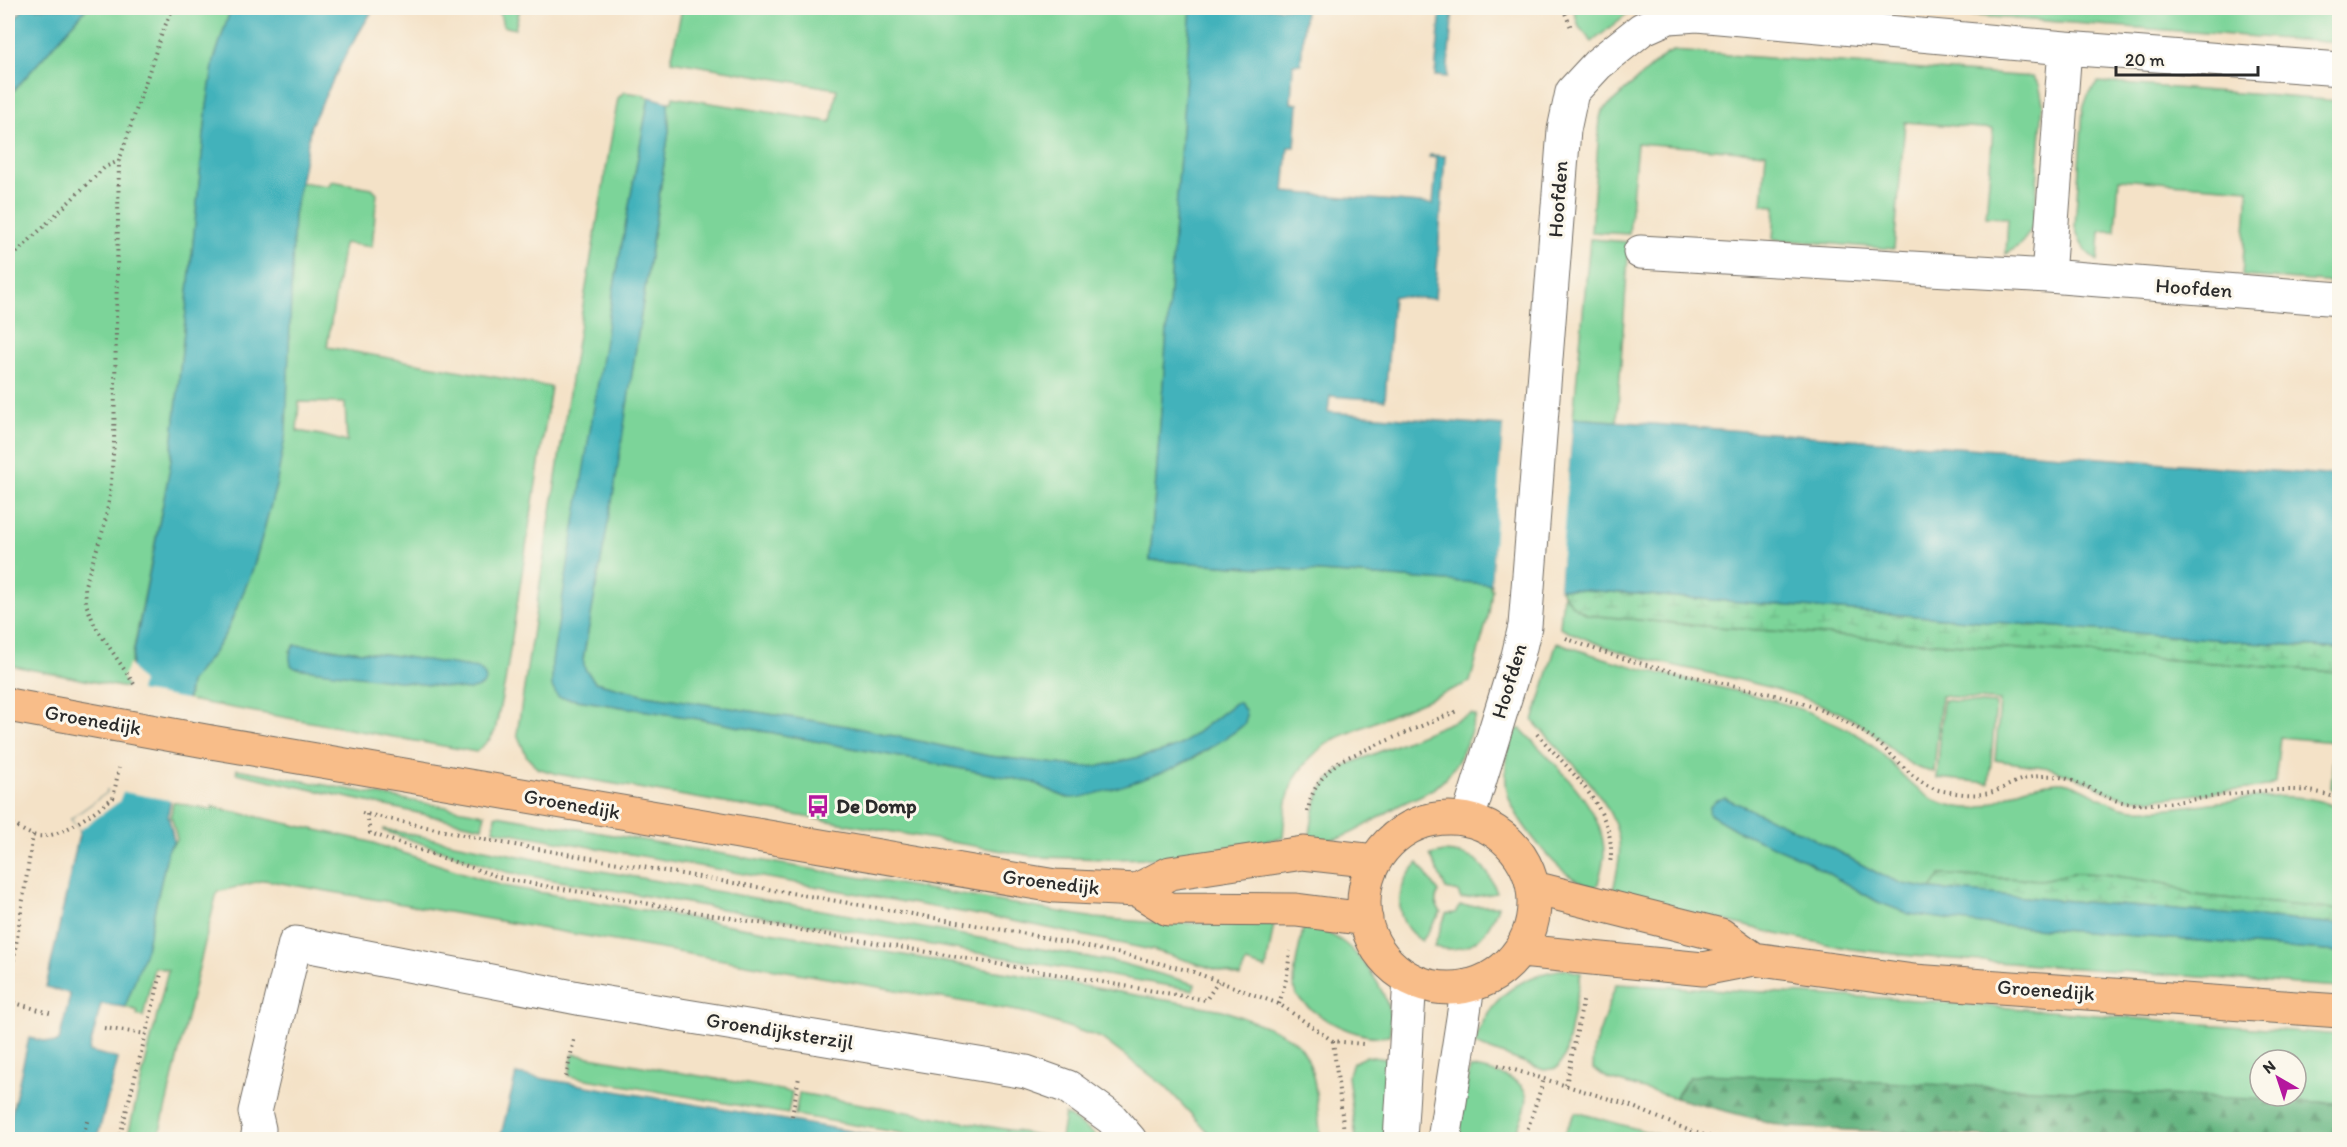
<svg xmlns="http://www.w3.org/2000/svg" width="2347" height="1147" font-family="Itim,sans-serif">
  <style>
    .green { fill: #7cd499; stroke: #548062; stroke-width: 1.5; fill-rule: evenodd }
    .forest { fill: url(#forest-firs); stroke: #487056; stroke-width: 1.5 }
    .wetland { fill: url(#wetland-marsh); stroke: #548062; stroke-width: 1.5 }
    .water { fill: #42b2bb; stroke: #366e73; stroke-width: 1.5 }
    .pier { fill: #f4e2c7 }
    .lines { fill: none; stroke-linecap: round; stroke-linejoin: round }
    .minor-casing { stroke: #716b62; stroke-width: 35 }
    .major-casing { stroke: #716b62; stroke-width: 35 }
    .path { stroke: #716b62; stroke-width: 4; stroke-dasharray: 1.5 4.5; stroke-linecap: butt }
    .minor { stroke: #fff; stroke-width: 33 }
    .major { stroke: #f8bd89; stroke-width: 33 }
    .major-bridge-casing { stroke: #716b62; stroke-width: 35; stroke-linecap: butt }
    .major-bridge { stroke: #f8bd89; stroke-width: 33 }
    .labels { text-anchor: middle; stroke-width: 6; stroke-linejoin: round; paint-order: stroke }
    .street-label { font-size: 21px; fill: #2b2b2b; stroke: #fbf7ec }
    .poi-label { font-size: 21px; font-weight: bold; fill: #2b2b2b; stroke: #fbf7ec; text-anchor: start }
  </style>
  <defs>
    <pattern id="forest-firs" width="22" height="20" patternUnits="userSpaceOnUse" patternTransform="scale(1.5)"><rect width="22" height="20" fill="#65b681"/><path d="M5 1l3.5 6h-7zM16 11l3.5 6h-7z" fill="#53946a"/></pattern>
    <pattern id="wetland-marsh" width="20" height="14" patternUnits="userSpaceOnUse" patternTransform="scale(1.5)"><rect width="20" height="14" fill="#7cd499"/><path d="M1 5h8M5 5V1M11 12h8M15 12V8" fill="none" stroke="#6bb684"/></pattern>
  </defs>
  <rect width="100%" height="100%" fill="#fbf7ec"/>
  <filter id="ink" filterUnits="userSpaceOnUse"><feTurbulence type="fractalNoise" baseFrequency=".0167" numOctaves="2"/><feDisplacementMap in="SourceGraphic" scale="12" xChannelSelector="R" yChannelSelector="G"/><feConvolveMatrix kernelMatrix="1 2 1 2 8 2 1 2 1" color-interpolation-filters="sRGB"/></filter>
  <filter id="wash" filterUnits="userSpaceOnUse"><feTurbulence type="fractalNoise" baseFrequency=".008" numOctaves="4" result="noise"/><feDisplacementMap in="SourceGraphic" scale="24" xChannelSelector="R" yChannelSelector="G"/><feGaussianBlur stdDeviation="1.35" result="paint"/><feColorMatrix in="noise" values="0 0 0 0 0 0 0 0 0 0 0 0 0 0 0 0 0 1.4 0 .05"/><feComposite in="paint" operator="in"/></filter>
  <g filter="url(#wash)">
    <rect width="100%" height="100%" fill="#f4e2c7"/>
    <path class="green" d="M87,8h144l-17,52 -7,46 -37,362 -44,220 -118,-23v-568z
      M499,8h21l-5,21 -12,-3z
      M682,8h509l-41,552 341,24 -1,4 2,1 -3,24 -19,69 -138,58c-41,29 -46,50 -49,98l-36,5 -37,8 -54,7 -46,1 -72,-2 -481,-83 -20,-6 -10,-11 -10,-23 59,-387 42,-249 6,-6 21,3v2h4l-39,212 -52,388 135,21 339,64 35,16 107,-30 27,-14 43,-30 2,-9 -7,-12h-4l-53,41 -20,8 -62,14 -17,1 -94,-11 -142,-30 -201,-31 -51,-13 -10,-13 -2,-10c32,-176 60,-351 86,-528l-1,-29h4l1,-5 158,25 6,-33 -166,-28z
      M1573,8h61l-42,34 -13,-15z
      M1871,8h468v35z
      M1673,51l360,26 6,7 4,19 -9,120c-7,16 -14,23 -28,31l2,-36 -22,-1 7,-88 -88,-7 -11,127 -121,-10 2,-33 -13,-1 4,-52 -129,-10 -8,91 -38,-2 9,-114 2,-7 63,-56z
      M2098,82l241,19v182l-97,-7 6,-87 -129,-10 -4,52h-15l-2,30c-14,-9 -19,-19 -23,-35l8,-117 5,-14z
      M331,181l41,7 5,5 -5,54 -28,-4 -17,104 224,40 -46,295 -10,49 -5,8 -14,13 -288,-52 2,-18 24,-30 13,-21 26,-62 23,-83 18,-271 6,-33 29,4zM299,402l46,1 2,39 -26,-7 -24,-4zM295,645l97,10 -102,-4z
      M1590,239l39,3 -12,179 -44,-3z
      M1563,594l10,12 15,9 116,11 635,46v121l-8,-5 3,-46 -54,-5 -5,45 -8,5 -115,12 -24,-1 -18,-5 -21,-11 -39,-14 -55,-8 5,-59 -59,-5 -7,76c-6,-2 -13,-2 -18,-5 -14,-6 -30,-24 -43,-34 -16,-12 -33,-21 -51,-28 -85,-35 -180,-35 -262,-78z
      M1557,642c49,19 100,31 152,43 52,12 103,23 149,50 34,19 52,63 92,70 8,2 19,4 27,3 15,-3 28,-12 42,-18 12,-5 26,-7 39,-8 25,-1 48,26 76,27 64,4 145,-29 205,-1v102l-145,-15 -27,-11 -64,-10 -29,-1 -32,7 -101,-5 -10,14 -28,-5 -22,-9 -76,-41 -80,-36 76,60 77,44 104,22 357,28v35l-427,-31 -61,-7 -70,-14 -166,-42 -2,-2c4,-20 10,-41 4,-60 -11,-40 -57,-80 -84,-110z
      M1943,700l53,4 -7,79 -52,-5z
      M1471,714l5,2c-7,20 -13,41 -27,58 -12,16 -28,21 -45,29 -27,12 -60,46 -93,34l-1,-3c5,-34 8,-50 37,-69z
      M1518,729h3c30,32 83,76 83,124 0,10 -4,21 -6,31l-3,3c-7,-2 -15,-5 -22,-9 -21,-13 -58,-59 -65,-83 -5,-19 -2,-51 10,-66z
      M237,769l248,45 -3,13 -246,-54z
      M173,802l39,8 1,-3 13,3 141,31 136,45 720,124c19,8 63,21 76,35 19,20 18,68 22,94h-107l-48,-52 -65,-49 -78,-26 -759,-132 -47,12 -59,247h-31l41,-169 -14,-3 -11,50 -6,-2 1,-4 -13,-4 21,-59 22,-98 9,-11 -6,-24z
      M497,815l598,103 64,5 115,1 -8,45 -20,-6 -6,14 -84,-26 -127,-27 -535,-94 1,-14z
      M384,829l155,31 582,103 74,21 -2,6 -686,-118 -123,-41z
      M1444,852c30,1 43,13 53,41l-36,6 -3,-7 -12,-3 -16,-34z
      M1418,863l21,29c-5,8 -4,13 2,20l-19,29c-31,-19 -27,-55 -4,-78z
      M1460,906h38c-11,32 -29,49 -64,41l12,-33 9,-1z
      M1305,926c13,2 24,7 35,14 25,17 58,64 49,96 -30,5 -74,-18 -93,-41 -6,-16 4,-49 7,-66z
      M1565,969l16,4 -16,83 -8,12 -13,2 -69,-26c11,-45 45,-69 90,-75z
      M1616,984l299,16 424,35 1,68 -651,-26 -14,21 -66,-19 -16,-10 1,-21zM2260,1060h36v36h-36z
      M573,1054l219,38 -4,22 -219,-38z
      M1366,1056l20,3 2,3 -4,77h-28l-8,-63 5,-13z
      M1470,1068c11,0 22,4 32,7 40,14 22,34 11,64l-56,1z
      M799,1093l250,44 -1,2h-112l-141,-24z
      M1576,1112l97,27h-112z
      M1065,1114l36,25h-45v-1h5z"/>
    <path class="forest" d="M1706,1074l633,29v36l-287,1 -265,-13 -112,-29 14,-21z"/>
    <path class="wetland" d="M1559,588l780,61v23l-635,-46 -116,-11 -15,-9z
      M2074,873l29,1 64,10 27,11 145,15v14l-408,-35 10,-14 101,5z"/>
    <path class="water" d="M24,8h63l-79,89v-70z
      M231,8h143l-28,46 -35,71 -17,90 -8,217 -10,54 -23,83 -26,62 -13,21 -24,30 -22,133 6,26 -6,9 -22,99 -21,58 -24,-3 -12,47 29,8 -21,80 -89,1v-10l21,-92 26,5 4,-2 11,-45 -2,-3 -22,-6 34,-157 -9,-11 36,-26 20,-108 -3,-4 7,-14 39,-199 37,-362 7,-46z
      M1191,8h114l-4,56h-8l-2,39 7,1 -3,43h-7l-4,45 149,12 4,-46 -8,-1 1,-2 15,1 -10,143 -42,-3 -8,104 -55,-4 -2,16 175,14 -3,41 68,9 5,-58 766,58v173l-780,-61 2,-31 -67,-10 -3,37 -341,-24z
      M1441,8h12l-6,69 -12,-1z
      M649,97l19,5 1,29 -54,354 -32,174 2,10 10,13 51,13 201,31 142,30 94,11 17,-1 62,-14 20,-8 53,-41h4c6,6 10,13 5,21 -5,7 -60,40 -71,44 -16,7 -89,32 -103,30 -8,-1 -29,-12 -38,-16l-339,-64 -135,-21 -6,-10v-25l58,-353z
      M295,645l97,10 86,13 6,6 2,6 -4,6 -13,4 -174,-22 -4,-3c-2,-9 -2,-13 4,-20z
      M1725,798l80,36 76,41 22,9 28,5 408,35v28l-357,-28 -73,-10 -31,-12 -77,-44 -63,-27 -29,-17 1,-8 6,-6z
      M516,1074l380,65h-396z"/>
    <path class="pier" d="M1570,418h3l-14,170h-3l2,-28 -62,-9 -2,33h-3l12,-158h3l-3,38 63,9z
      M129,664l13,18 -2,9 51,9 -17,101 -51,-9 -4,10 -39,28 -9,-11 36,-26 1,-4h-3l18,-101h3l1,-3 -5,-7z"/>
  </g>
  <g filter="url(#ink)">
    <g class="lines">
      <g class="minor-casing">
        <path id="minor" d="M1640,252l408,24 292,23
          M2048,276l17,-228
          M1468,819l50,-163 7,-30 39,-496 8,-38 26,-28 44,-35 27,-12 28,-2 368,33 275,21
          M257,1140l2,-11 -4,-17 40,-169 288,56 443,73 42,15 43,31 19,22
          M1400,1140l10,-161
          M1444,1140l24,-154"/>
      </g>
      <g class="major-casing">
        <path id="major" d="M8,705l104,19
          M211,742l844,144 82,4 31,19 128,1 70,9
          M1364 903a85 85 0 1 1 170 0a85 85 0 1 1-170 0Z
          M1534,888l187,47 33,24
          M1137,890l33,-17 133,-20 72,8
          M1521,951l182,18 51,-10 160,22 426,30"/>
      </g>
      <path class="path" d="M1563,8l9,22
        M8,261l97,-94 14,-6
        M1566,638c52,22 107,34 161,46 42,9 83,18 121,39 15,8 28,17 40,29 16,14 32,35 55,39 18,3 36,6 53,0 19,-8 25,-14 47,-15 24,-2 43,11 64,21 13,6 29,8 44,7 49,-2 146,-28 189,-4
        M134,684l-39,-58 -9,-22 -1,-19 19,-58 6,-32 4,-53 5,-281 43,-128 11,-25
        M1537,734c31,35 82,78 73,129
        M1308,812c2,-22 16,-39 33,-52l116,-49
        M362,813l124,27 541,94 99,21 65,16 88,33 54,37 30,3
        M367,814l3,19 135,46 701,121 12,-18
        M8,820c7,5 16,12 25,15 24,8 61,-24 80,-37l6,-30
        M8,996l25,-161
        M8,1001l45,13
        M1279,1004l8,-28 3,-25
        M104,1028l42,6
        M1333,1041l12,99
        M1498,1065l128,39 64,27 32,9
        M566,1077l8,-37
        M1566,1085l18,-88
        M792,1116l7,-39
        M82,1140l6,-22
        M119,1140l42,-166
        M1524,1140l20,-61"/>
      <use href="#minor" class="minor"/>
      <use href="#major" class="major"/>
      <g class="major-bridge-casing">
        <path id="major-bridge" d="M112,724l99,18"/>
      </g>
      <use href="#major-bridge" class="major-bridge"/>
    </g>
  </g>
  <defs>
    <g id="bus-bare" transform="scale(1.8)"><path d="M-5-6H5V4H4V6H2V4H-2V6H-4V4H-5ZM-3.5-4V0h7V-4ZM-3.5 1.2v1.5H-2V1.2ZM2 1.2v1.5H3.5V1.2Z" fill="#b5179e" stroke="#fbf7ec" stroke-width="2.5" paint-order="stroke"/></g>
  </defs>
  <g fill-rule="evenodd">
    <use href="#bus-bare" x="818" y="806"/>
  </g>
  <g class="labels">
    <g class="street-label">
      <text transform="translate(1558 199) rotate(-86)" y="7">Hoofden</text>
      <text transform="translate(2194 288) rotate(4)" y="7">Hoofden</text>
      <text transform="translate(1509 681) rotate(-73)" y="7">Hoofden</text>
      <text transform="translate(93 720) rotate(10)" y="7">Groenedijk</text>
      <text transform="translate(572 804) rotate(10)" y="7">Groenedijk</text>
      <text transform="translate(1051 882) rotate(7)" y="7">Groenedijk</text>
      <text transform="translate(2046 990) rotate(4)" y="7">Groenedijk</text>
      <text transform="translate(780 1031) rotate(9)" y="7">Groendijksterzijl</text>
    </g>
    <g class="poi-label">
      <text x="836" y="813">De Domp</text>
    </g>
  </g>
  <rect width="2347" height="1147" fill="none" stroke="#fbf7ec" stroke-width="30"/>
  <g transform="translate(2278 1078) rotate(321)"><circle r="28" fill="#fbf7ec" stroke="#a8a59f" stroke-width="1.5"/>
  <path d="M0-4.5L10 22L0 15L-10 22Z" fill="#b5179e"/>
  <text y="-9" font-size="16" font-weight="bold" text-anchor="middle" fill="#2b2b2b">N</text>
  </g>
  <path d="M2116 66v9h142v-9" fill="none" stroke="#2b2b2b" stroke-width="3"/>
  <text x="2125" y="66" font-size="18" fill="#2b2b2b" stroke="#fbf7ec" stroke-width="4.5" paint-order="stroke">20 m</text>
</svg>
